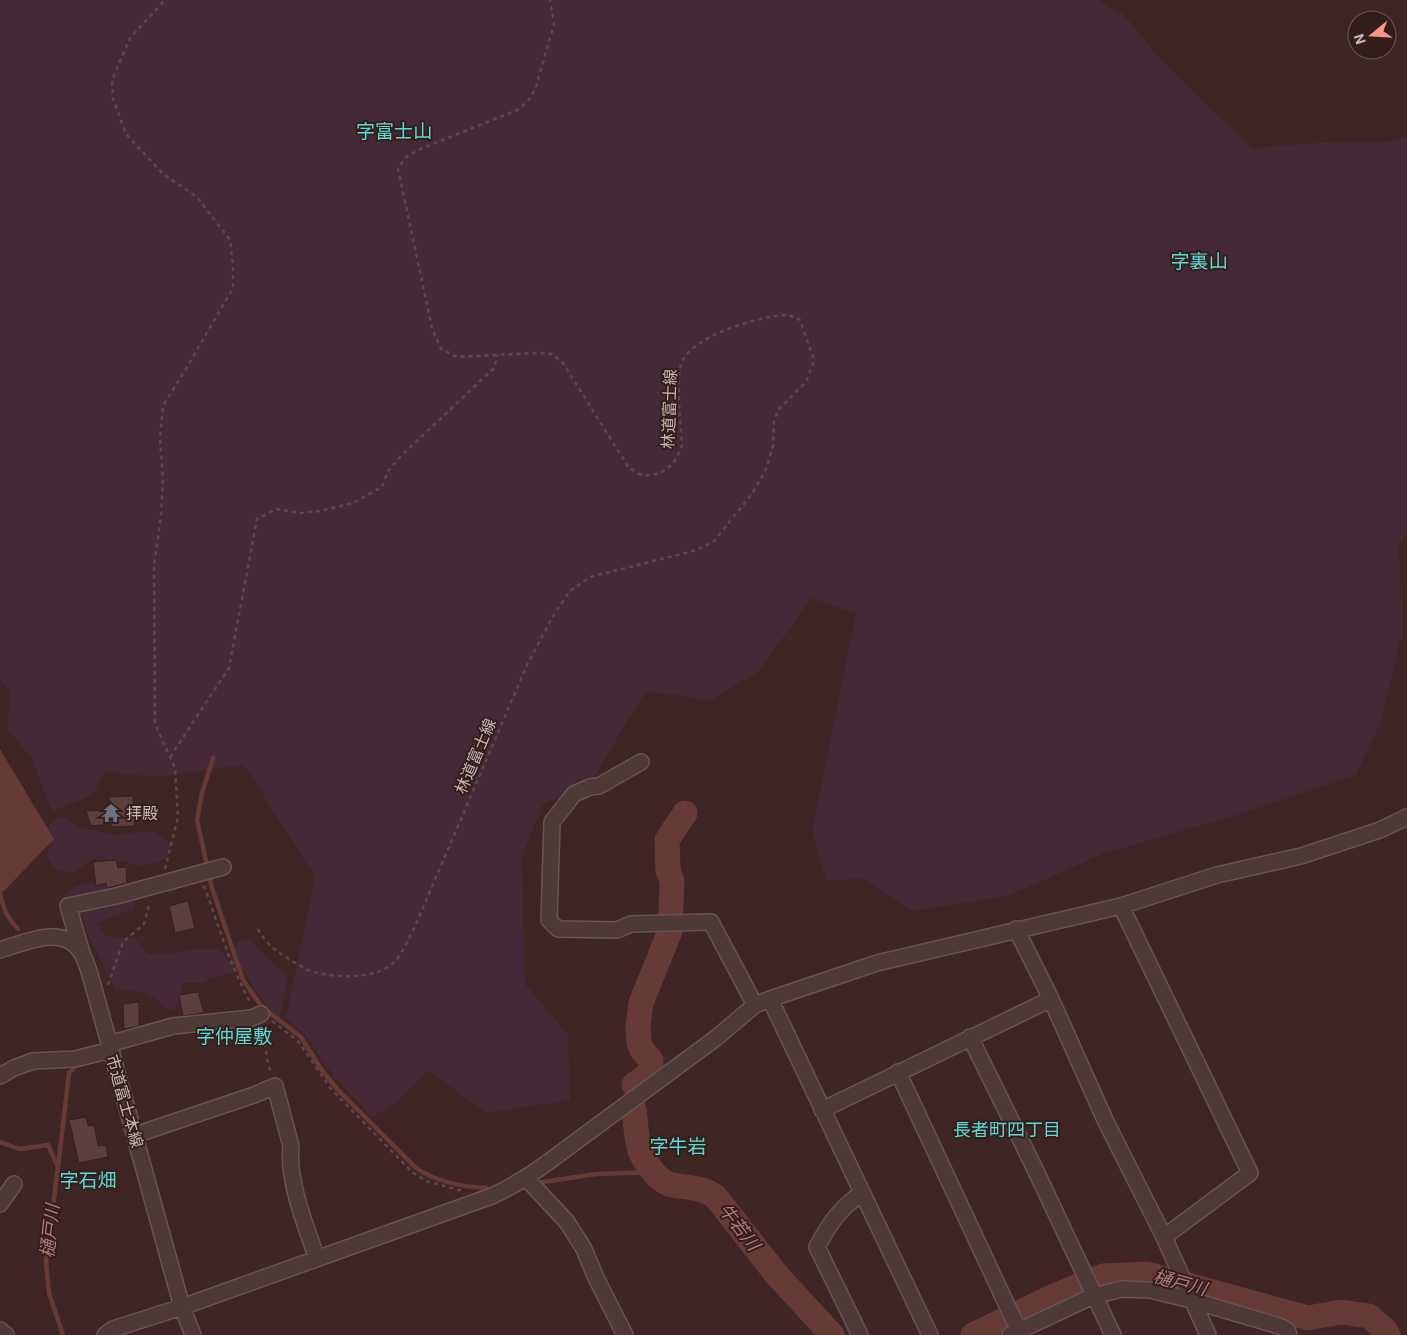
<svg xmlns="http://www.w3.org/2000/svg" width="1407" height="1335" font-family="Roboto,'Noto Sans JP',sans-serif">
  <style>
    .green { fill: #452936 }
    .water { fill: #663b35 }
    .lines { fill: none; stroke-linecap: round; stroke-linejoin: round }
    .stream { stroke: #663b35; stroke-width: 4.5 }
    .river { stroke: #663b35; stroke-width: 25 }
    .building { fill: #5d403d; stroke: #36201e }
    .minor-casing { stroke: #6a5452; stroke-width: 18 }
    .path { stroke: #5f454e; stroke-width: 2.5; stroke-dasharray: 4 4; stroke-linecap: butt }
    .minor { stroke: #4f3937; stroke-width: 15 }
    .labels { text-anchor: middle; stroke-width: 4; stroke-linejoin: round; paint-order: stroke }
    .street-label { font-size: 16px; fill: #cab6b3; stroke: #341e1c }
    .poi-label { font-size: 16px; fill: #cab6b3; stroke: #341e1c; text-anchor: start }
    .neighbourhood-label { font-size: 18px; fill: #5edad4; stroke: #341e1c }
    .water-label { font-size: 18px; font-style: italic; fill: #b27e79; stroke: #341e1c }
    .quarter-label { font-size: 19px; fill: #5edad4; stroke: #341e1c }
  </style>
  <rect width="100%" height="100%" fill="#3f2523"/>
  <path class="green" d="M0,0h1097l27,15 40,48 88,85 65,-5 79,-2 11,-4v398l-8,10 3,88 -22,91 -24,51 -115,39 -136,39 -97,43 -95,15 -51,-32 -36,1 -14,-49 44,-217 -44,-16 -54,74 -49,29 -39,-7 -24,-2 -18,27 -35,62 -50,24 -21,51 3,128 43,50 2,66 -83,13 -59,-42 -30,30 -26,16 -37,-39 -28,-40 -21,-22 29,-139 -71,-112 -87,12 -52,-5 -12,23 -41,17 -21,-55 -24,-28 3,-37 -10,-12z
    M60,816l21,12 16,2 15,5 28,-3h16l16,13 -7,14 -25,8 -16,-6 -29,-3 -23,15 -16,-4 -8,-11 1,-35z
    M88,884h25l24,12 -3,13 -37,14 10,13 28,3 13,15h19l26,-5h28l8,13 9,-21 13,-2 22,25 15,12 -8,43c-15,-13 -27,-31 -36,-49l-22,5 -21,8h-18l-7,26 -7,1c-21,-17 -27,-21 -54,-20l-29,-60 -3,-13 -17,-9 -8,-7 17,-15z"/>
  <path class="water" d="M0,749l54,90 -50,52h-4z"/>
  <g class="lines">
    <path class="stream" d="M213,758l-11,35 -5,27 15,68 31,92 19,27 39,30 20,32 16,20 79,79c21,14 46,19 71,20
      M0,893c3,15 7,25 18,36
      M0,1142l20,7 28,-4 10,22 -12,94 3,32 14,42
      M58,1167l11,-94 8,-8
      M543,1182l53,-8 58,-2"/>
    <path class="river" d="M634,1085l17,-13v-12l-9,-10 -3,-7 -1,-16 3,-24 29,-72 2,-49 -4,-13 -1,-29 18,-27
      M634,1110c2,12 2,33 7,43 6,12 18,30 32,32 16,3 28,2 42,11l61,78 56,61
      M973,1335l81,-39 49,-20 44,-2 161,44 33,-6 28,4 15,13 4,6"/>
  </g>
  <path class="building" d="M133,796l2,30 -24,1v-3l-20,2 -5,-15 24,-1 -1,-13z
    M116,860l2,8 8,-1 1,16 -20,5 -1,-5 -10,3 -3,-24z
    M188,901l7,27 -20,5 -6,-27z
    M198,992l6,21 -21,3 -4,-21z
    M139,1002v24l-15,3 -1,-25z
    M86,1117l2,9 6,-1 4,21 8,-1 2,12 -29,6 -10,-43z"/>
  <g class="lines">
    <g class="minor-casing">
      <path id="minor" d="M641,762l-42,24 -9,1 -16,7 -22,28 -3,98 9,9 59,1 14,-6 80,-2 44,83
        M1121,906l129,267 -86,64
        M1016,929l35,70 55,123 58,115 44,98
        M0,950c26,-8 65,-27 82,4 7,13 10,28 14,42l86,311 11,28
        M82,953l-14,-47 48,-10 107,-29
        M770,999l160,336
        M970,1037l65,132 78,166
        M109,1044l64,-18 79,-8 9,-4
        M898,1072l121,259
        M0,1076l14,-8 19,-7 42,-2 36,-9
        M822,1110l229,-111
        M135,1135l119,-40 21,-9 16,60c-4,35 15,80 26,113
        M526,1178l41,44 17,27 12,29 29,57
        M0,1204l14,-20
        M0,1330l6,5
        M105,1335l8,-6 69,-22 310,-111c22,-10 40,-22 59,-36l165,-122 39,-33 15,-6 107,-36 244,-57 96,-31 84,-19 79,-26 27,-13
        M860,1335l-43,-88c12,-23 23,-39 45,-54
        M1010,1335l83,-39 29,-7 28,1 41,10 88,26 8,4 2,5"/>
    </g>
    <path class="path" d="M170,757l59,-89 28,-149 19,-10 24,4 20,-2 33,-8 29,-16 6,-16 13,-15 93,-88 4,-13
      M165,869l13,-52 -3,-49 -20,-44 -1,-158 7,-50 2,-37 -3,-41 3,-32 24,-39 46,-79v-22l-3,-26 -33,-43 -34,-23 -37,-40 -13,-36 -1,-18 18,-42 35,-38
      M203,886l2,2c14,40 26,79 46,116
      M258,929c9,18 23,25 39,35 5,2 9,6 14,7 22,7 63,9 81,-7 12,-11 17,-27 24,-40l111,-259 26,-49 17,-25 20,-14 107,-27 17,-9 38,-47 14,-25 7,-23 1,-26 5,-11 27,-27 8,-22 -14,-40c-4,-2 -9,-5 -14,-5 -26,1 -94,21 -104,47 -7,16 -1,64 0,83 -5,18 -19,32 -38,30 -5,0 -11,-5 -15,-7l-66,-105 -11,-9 -16,-1 -79,4 -16,-8 -9,-21 -34,-159 7,-11 13,-8 99,-40 11,-9 7,-11 19,-66 -4,-24
      M108,985l15,-43 21,-18 6,-23
      M272,1021l26,20 33,48 81,83 14,9 37,10
      M263,1027l4,31 4,16"/>
    <use href="#minor" class="minor"/>
  </g>
  <defs>
    <g id="temple-bare" transform="scale(1.5)"><path d="M0-6L5-2H3V0L6.5 2.5H4V6H1.5V3h-3V6H-4V2.5H-6.5L-3 0V-2H-5Z" fill="#6b7280" stroke="#341e1c" stroke-width="2.5" paint-order="stroke"/></g>
  </defs>
  <g fill-rule="evenodd">
    <use href="#temple-bare" x="111" y="813"/>
  </g>
  <g class="labels">
    <g class="street-label">
      <text transform="translate(669 409) rotate(-88)" y="6">林道富士線</text>
      <text transform="translate(475 756) rotate(-67)" y="6">林道富士線</text>
      <text transform="translate(125 1101) rotate(74)" y="6">市道富士本線</text>
    </g>
    <g class="poi-label">
      <text x="126" y="819">拝殿</text>
    </g>
    <g class="neighbourhood-label">
      <text x="1007" y="1136">長者町四丁目</text>
    </g>
    <g class="water-label">
      <text transform="translate(739 1227) rotate(52)" y="6">牛若川</text>
      <text transform="translate(50 1231) rotate(-84)" y="6">樋戸川</text>
      <text transform="translate(1180 1283) rotate(15)" y="6">樋戸川</text>
    </g>
    <g class="quarter-label">
      <text x="394" y="138">字富士山</text>
      <text x="1199" y="268">字裏山</text>
      <text x="234" y="1043">字仲屋敷</text>
      <text x="678" y="1153">字牛岩</text>
      <text x="88" y="1187">字石畑</text>
    </g>
  </g>
  <g transform="translate(1372 35) rotate(252)"><circle r="24" fill="#341e1c" stroke="#705b58"/>
  <path d="M0-4L9 19L0 12L-9 19Z" fill="#fd9485"/>
  <text y="-8" font-size="14" font-weight="bold" text-anchor="middle" fill="#cab6b3">N</text>
  </g>
</svg>
